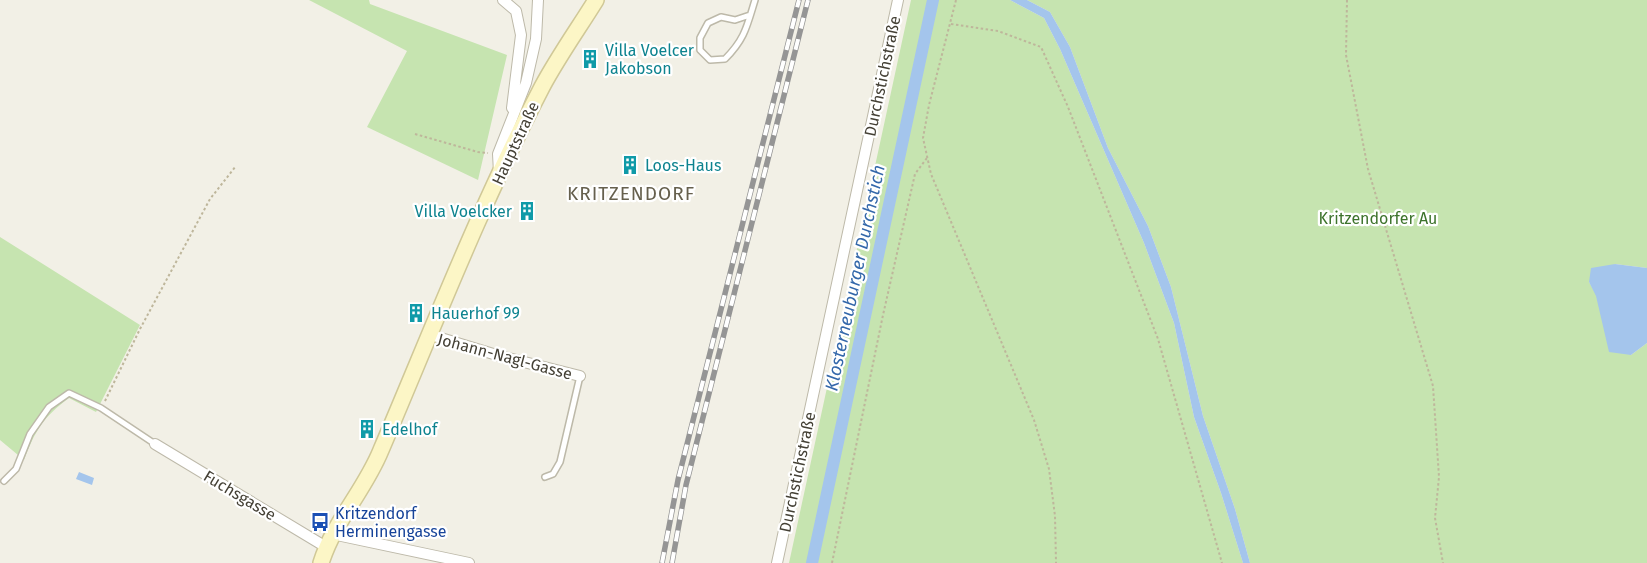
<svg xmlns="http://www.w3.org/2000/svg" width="1647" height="563" font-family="'Fira Sans',sans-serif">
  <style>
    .green { fill: #c6e4b0 }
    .water { fill: #a4c5ec }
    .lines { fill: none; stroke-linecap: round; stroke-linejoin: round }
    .canal { stroke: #a4c5ec; stroke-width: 12 }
    .service-casing { stroke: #bdb9a9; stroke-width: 8 }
    .minor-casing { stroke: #bdb9a9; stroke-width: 12 }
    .secondary-casing { stroke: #d0c897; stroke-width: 18 }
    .path { stroke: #beb69b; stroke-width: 2; stroke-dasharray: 2.5 2.5; stroke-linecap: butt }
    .service { stroke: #fff; stroke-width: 5 }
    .minor { stroke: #fff; stroke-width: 10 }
    .secondary { stroke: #fcf6c6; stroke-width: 15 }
    .rail-casing { stroke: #959595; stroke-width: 5.5 }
    .rail { stroke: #fff; stroke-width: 4; stroke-dasharray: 11; stroke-linecap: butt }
    .labels { text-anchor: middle; stroke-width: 4.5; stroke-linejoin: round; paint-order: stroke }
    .culture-label { font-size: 16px; fill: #0d838f; stroke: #fff; text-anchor: start }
    .street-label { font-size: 16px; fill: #444035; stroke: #fff }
    .park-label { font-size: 16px; fill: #3d732c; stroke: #fff }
    .transit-label { font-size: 16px; fill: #164399; stroke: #fff; text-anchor: start }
    .water-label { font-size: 18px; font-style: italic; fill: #3468aa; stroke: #fff }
    .quarter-label { font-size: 19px; letter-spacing: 1px; fill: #66604d; stroke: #fff }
  </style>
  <rect width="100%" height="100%" fill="#f2f0e6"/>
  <path class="green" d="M309,0h60l1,4 137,51 -29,125 -111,-53 40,-76z
    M911,0h99l34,18 16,31 84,194 30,80 20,94 27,76 22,70h-454z
    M1027,0h620v268l-32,-4 -26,18 42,73 16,-12v220h-397l-15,-54 -32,-93 -32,-129 -23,-61 -40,-78 -38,-101 -20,-35z
    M0,237l140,88 -44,87 -27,-14c-26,19 -34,33 -45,62l-24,-20z"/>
  <path class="water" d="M1010,0h17l23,12 20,35 38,101 40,78 23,61 32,129 32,93 15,54h-7l-22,-70 -27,-76 -20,-94 -30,-80 -84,-194 -16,-31z
    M1615,264l32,4v75l-16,12 -22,-3 -13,-56 -7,-14 2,-14z
    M79,472l15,6 -2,7 -16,-6z"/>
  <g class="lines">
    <path class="canal" d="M812,563l121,-563"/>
    <g class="service-casing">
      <path id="service" d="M750,15l-15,5 -14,-3 -13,6 -8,15v12l10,10 15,-1c20,-20 22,-33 30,-59
        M545,477l8,-3 7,-12 20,-86
        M4,481l12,-12 14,-35 19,-27 20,-14 32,15 54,36"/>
    </g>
    <g class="minor-casing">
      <path id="minor" d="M503,0l13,11 5,24 -9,73
        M499,172l-1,-18 28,-71 10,-44 2,-39
        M431,335l69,21 80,20
        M155,444l171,103
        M332,534l137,29
        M777,563l121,-563"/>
    </g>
    <g class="secondary-casing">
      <path id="secondary" d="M321,563c13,-42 44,-73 60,-113 52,-122 100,-246 161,-363 16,-30 36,-58 54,-87"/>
    </g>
    <path class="path" d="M956,0l-27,105 -6,33 8,36 103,246 15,49 6,47 1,47
      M1347,0l-1,55 22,114 65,217 6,91 -4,41 8,45
      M951,24l47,7 43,16 27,60 90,232 64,224
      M415,134l63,18 10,1
      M105,401l35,-72 70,-130 26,-33
      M832,563l51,-248 32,-141 12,-16"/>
    <use href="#service" class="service"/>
    <use href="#minor" class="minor"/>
    <use href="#secondary" class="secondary"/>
    <g class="rail-casing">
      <path id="rail" d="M662,563l16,-83 121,-480
        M672,563l14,-78 122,-485"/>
    </g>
    <use href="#rail" class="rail"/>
  </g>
  <defs>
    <g id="building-bare" transform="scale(1.5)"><path d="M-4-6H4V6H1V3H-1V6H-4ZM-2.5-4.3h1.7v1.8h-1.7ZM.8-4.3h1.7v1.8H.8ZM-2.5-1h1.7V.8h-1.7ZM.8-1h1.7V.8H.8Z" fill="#0f9aa8" stroke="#fff" stroke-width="2.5" paint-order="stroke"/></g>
    <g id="bus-bare" transform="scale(1.5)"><path d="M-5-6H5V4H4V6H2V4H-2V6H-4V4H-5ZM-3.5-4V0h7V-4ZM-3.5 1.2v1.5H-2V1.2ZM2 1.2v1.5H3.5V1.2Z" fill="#1a4fb4" stroke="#fff" stroke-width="2.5" paint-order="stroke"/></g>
  </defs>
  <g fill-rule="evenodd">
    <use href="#building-bare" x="590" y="59"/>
    <use href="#building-bare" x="630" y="165"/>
    <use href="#building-bare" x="527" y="211"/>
    <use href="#building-bare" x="416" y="313"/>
    <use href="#building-bare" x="367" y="429"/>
    <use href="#bus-bare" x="320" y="522"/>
  </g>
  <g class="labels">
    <g class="culture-label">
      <text x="605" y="56">Villa Voelcer<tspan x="605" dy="18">Jakobson</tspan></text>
      <text x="645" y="171">Loos-Haus</text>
      <text x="512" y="217" text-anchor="end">Villa Voelcker</text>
      <text x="431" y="319">Hauerhof 99</text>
      <text x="382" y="435">Edelhof</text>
    </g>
    <g class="street-label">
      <text transform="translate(882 76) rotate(-78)" y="6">Durchstichstraße</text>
      <text transform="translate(515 143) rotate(-65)" y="6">Hauptstraße</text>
      <text transform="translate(505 356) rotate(15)" y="6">Johann-Nagl-Gasse</text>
      <text transform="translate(797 472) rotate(-78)" y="6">Durchstichstraße</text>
      <text transform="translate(240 495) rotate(31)" y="6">Fuchsgasse</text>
    </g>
    <g class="park-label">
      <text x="1378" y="224">Kritzendorfer Au</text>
    </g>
    <g class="transit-label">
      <text x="335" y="519">Kritzendorf<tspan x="335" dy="18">Herminengasse</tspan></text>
    </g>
    <g class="water-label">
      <text transform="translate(855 278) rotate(-78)" y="6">Klosterneuburger Durchstich</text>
    </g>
    <g class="quarter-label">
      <text x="631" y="200">KRITZENDORF</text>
    </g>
  </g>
</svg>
